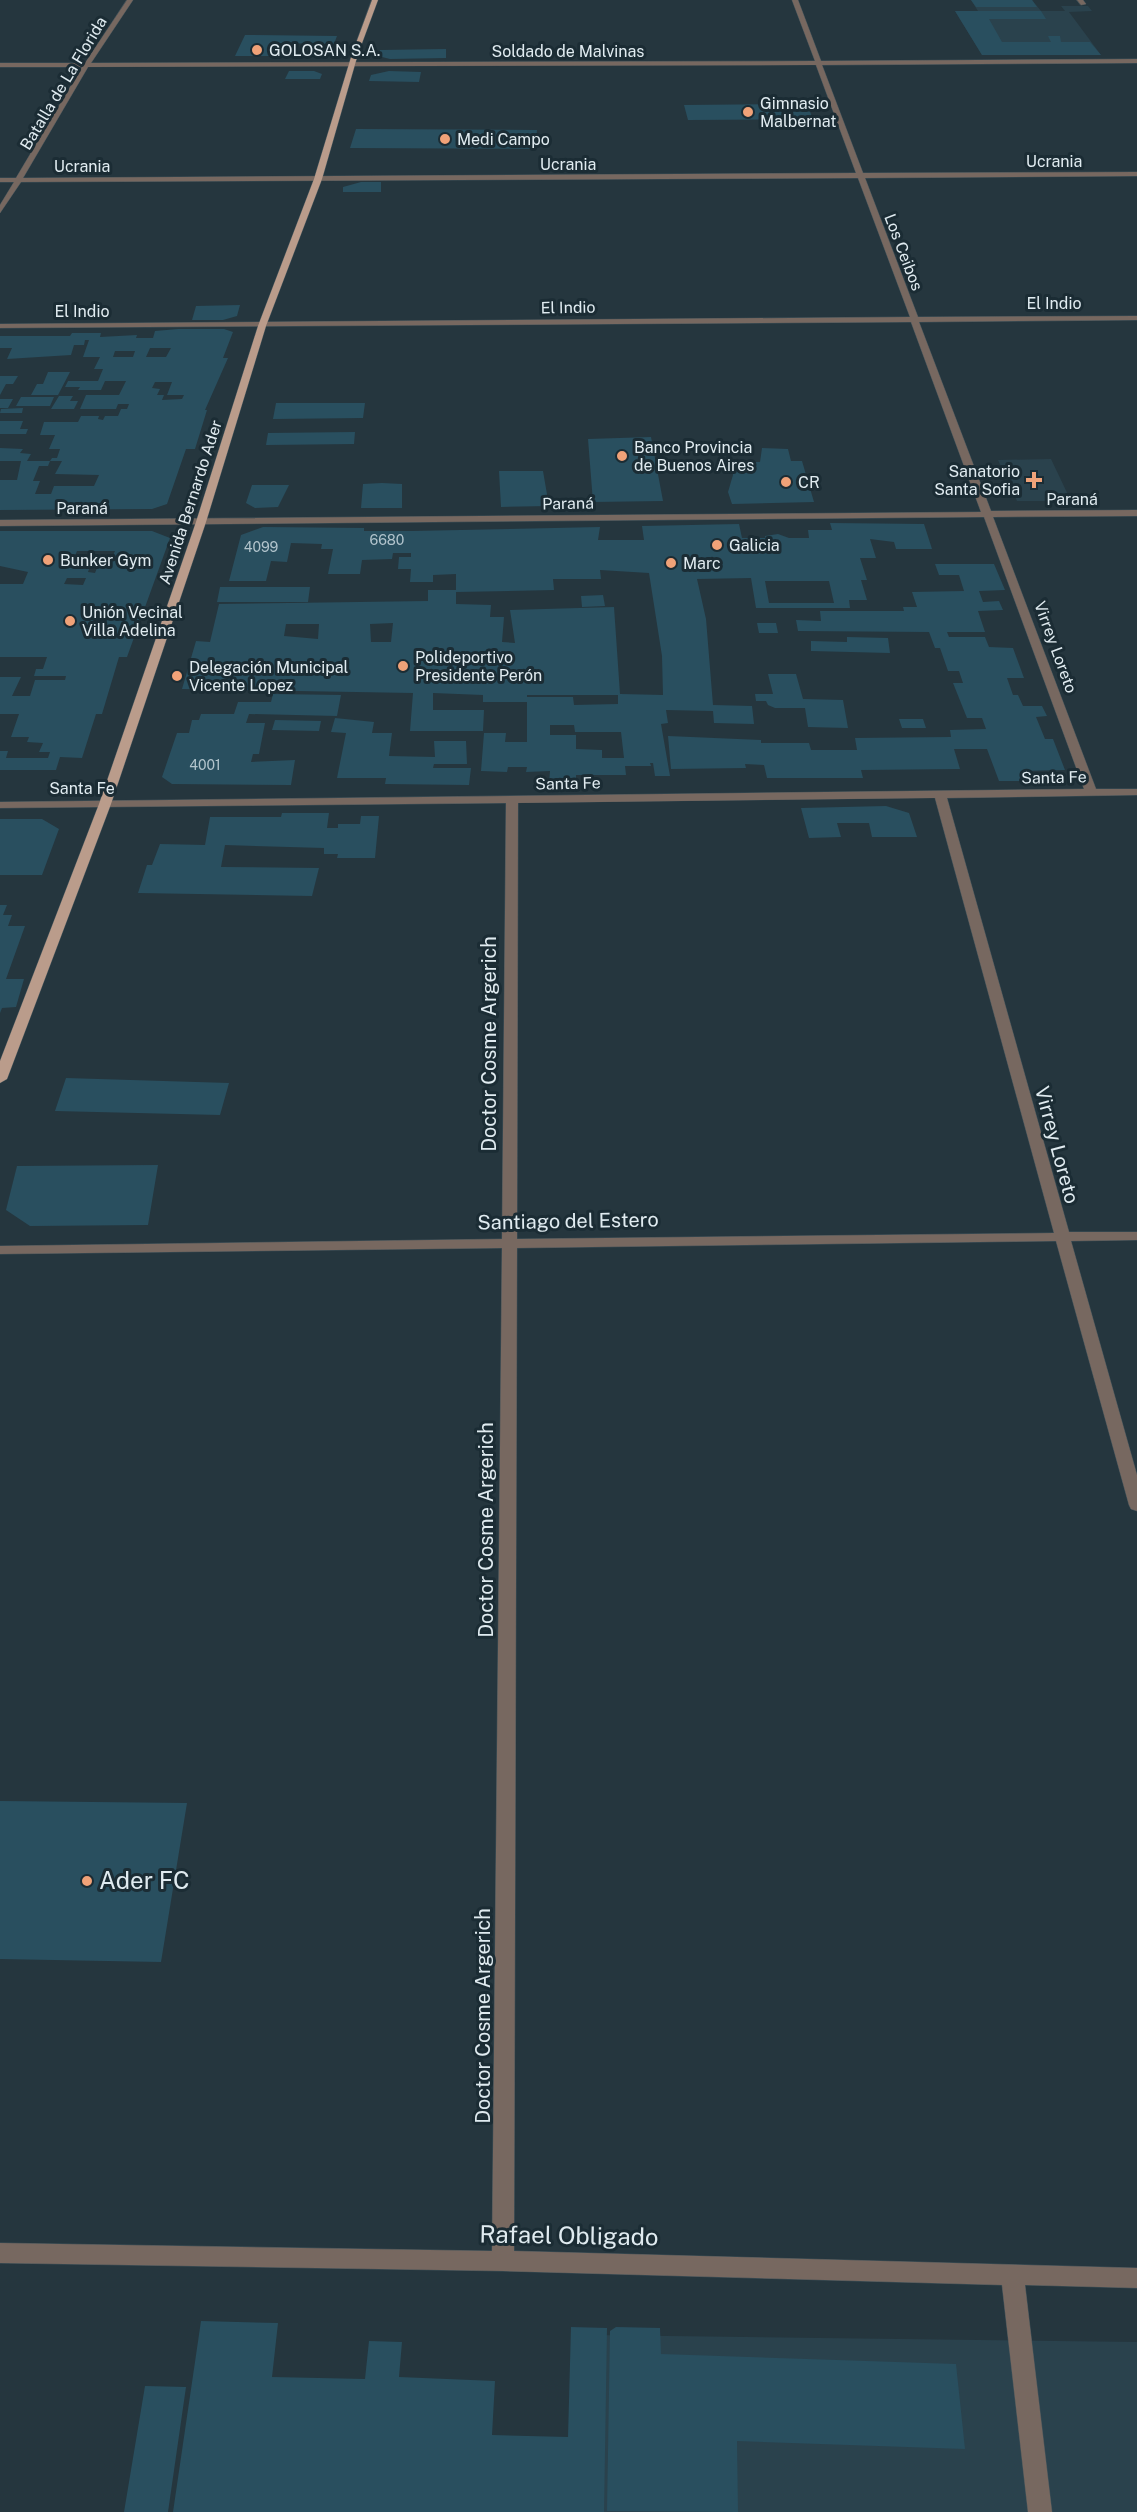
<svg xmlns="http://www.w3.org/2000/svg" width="1137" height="2512" font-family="'Public Sans',sans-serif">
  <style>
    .built { fill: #2a424d }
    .building { fill: #294f5f; fill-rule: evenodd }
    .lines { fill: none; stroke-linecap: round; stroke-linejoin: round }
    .minor-casing { stroke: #43535a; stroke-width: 1 }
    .major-casing { stroke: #43535a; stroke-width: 1 }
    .minor { fill: #776860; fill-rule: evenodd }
    .major { fill: #ba9c8b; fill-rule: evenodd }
    .poi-dot { fill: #f0a278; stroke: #1b2c34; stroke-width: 2 }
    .labels { text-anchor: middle; stroke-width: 6; stroke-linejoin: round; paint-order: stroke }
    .far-number-label { font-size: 14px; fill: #b2c4cc }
    .far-poi-label { font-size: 16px; fill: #e0ebf0; stroke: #1b2c34; text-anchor: start }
    .far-street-label { font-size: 16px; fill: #e0ebf0; stroke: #1b2c34 }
    .street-label { font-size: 20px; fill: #e0ebf0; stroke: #1b2c34 }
    .near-poi-label { font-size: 24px; fill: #e0ebf0; stroke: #1b2c34; text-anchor: start }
    .near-street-label { font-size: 24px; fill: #e0ebf0; stroke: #1b2c34 }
  </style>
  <rect width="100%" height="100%" fill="#25363e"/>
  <path class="built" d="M971,0h61l9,11h24l-4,-5h27l4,5 -23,1 32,43h-119l-27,-44h23z
    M1051,459l20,42h-54l-19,-41z
    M593,2335l544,7v170h-546z"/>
  <path class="building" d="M971,0h61l5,7h-61z
    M955,11h86l5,8h-57l13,23h49l-3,-6h12l1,6h29l11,13h-119z
    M245,35l92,1 -3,8 -56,-1 -6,13h-37z
    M446,49v9l-56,1 -12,-3 2,-6z
    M289,71h25l8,3 -2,5h-35z
    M389,71l32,1 -2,10 -50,-1 2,-6z
    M807,104l6,15 -125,1 -4,-15z
    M356,129l181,1 -2,19 -185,-1z
    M361,182h20v10h-38v-5z
    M240,305l-3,11 -14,4h-31l4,-14z
    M178,329h46l9,3 -10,26h5l-23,52h2l-12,39h-9l-19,55 -15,5 -152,1v-30h17l4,-19h-21v-13l23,1 -3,4 11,1 -4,7h23l2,-3h5l3,-9h-11l6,-14h-15l4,-13h34l3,-6h18l-1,3 5,1 2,-4h13l3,-7h6l2,-5h-11l-2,5h-36l6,-14h33l7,-14h-21l-4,9h-23l2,-3h-15l3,-6h30l5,-12h-9l6,-12h-17l6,-17h-4l-1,5h-10l-3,10 -64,4 5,-11h-12v-12h70l2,-3h29l-1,4 37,-2 -1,3h17l2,-7zM150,348h21l-5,9h-20zM115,351h20l-2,6h-20zM155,382h17l-5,13h17l-2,4 -20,1 2,-5h-7l3,-6 -8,-1zM50,461h12l-7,13 44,1 -5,11h-40l-3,8h-16l5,-13h-7l6,-15h9z
    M48,372h22l-12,23h-27l6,-11h6z
    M0,376h18l-5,8h-7l-6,11z
    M59,396h14l-3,5h8l-4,8h-23z
    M21,397h33l-4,9h-34z
    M0,399h13l-5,9h-8z
    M276,403h89l-2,15 -90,1z
    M23,408l-1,5h-22l1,-4z
    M0,421h23l-3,8h8l-2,5h-26z
    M355,432l-1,12 -88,1 2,-12z
    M651,437l12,64 -70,1 -5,-63z
    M762,448l26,1 3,12h11l12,41 -82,2 -4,-12 5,-17 -2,-13h29z
    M499,471h44l6,35 -48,1z
    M382,483l20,1v24h-41l2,-24z
    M252,485h37l-11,22 -23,1 -9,-5z
    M830,523l94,1 8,25h-36l-2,-7 -24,-3 6,19h-16l7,22h-6l6,20h-18l1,8h-94l-5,-30 -54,1 9,40 7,86 39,1 2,18 -40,-1 -1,-12 -47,-1 2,13 -7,1 9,52h-15l-2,-13h-3l1,3h-26l1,9h-50v8h-27l1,-12 -24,1 1,-5h-19l-1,5 -26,-1 3,-38h22l-1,9h22v-40h-44v-7l-50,-2v17h51l-1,21h-73l3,-38 -231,-4 14,-48 14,1 9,-38 209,-3v-11h28v-16l-23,1v7h-23l1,-13h-13l1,-12h12v-4h-18l-1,6 -30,1 -2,14h-32l5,-25h-12l1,-5 -31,-1 -4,19 -16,-1 -5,20h-37l12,-46 22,-8 101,1v3h48l188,-4 -2,13h46l-2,-14 97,-2 3,14h23v-2l13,-2 11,4h20l-1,-8h24zM600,570l49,3 13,83 1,39 -43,-1 -6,-87 -104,3 5,33 -13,-1 2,-25h-14l1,-12 -35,-1v-12l98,-2 -1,-11h48zM765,581h64l5,22h-65zM393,623l-2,19h-20l-1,-18zM286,624h33l-1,15 -34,-3zM527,695h91v9l-44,1 -1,-8h-46zM550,725h24l1,7h46l3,26h-22v-8l-26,-1v-14h-26z
    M0,531h152l18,7 -43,119h-8l-17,57h-6l-14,44 -22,-1 -4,13h-56v-19h8l-2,7h42l2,-6h-11l4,-9 -16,-1 2,-5h-18l8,-23h-19v-37h21l-9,19h18l5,-16h30l1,-4h-32l2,-7h7l4,-12h-47v-73h23l5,-12 -28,-6zM77,551h38l-4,9h-11l-5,13 -7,-1 1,-3 -19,-1zM67,578h19l-3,7 -19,-1z
    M935,564h59l11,26 -26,1 4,11 16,-1 4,9 -25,1 7,21h-38l2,5h36l4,10 24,1 11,30h-17l6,17h5l5,11h19l5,10 -11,1 9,22h8l12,31 -43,1 3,10h-26l-12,-32h-33l6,20 -99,1 2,8h-96l-3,-13 -19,-1 1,4 -75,1 -3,-33 93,4v3h48l2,7h46l-2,-12 96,-1 -1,-7 36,-1 -4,-11h-15l-14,-35h10l-4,-12h-11l-8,-23h-5l-6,-16 -131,-1 -2,-11 25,1 -1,-10h84l-1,-4h14l-5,-15 52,-1 -5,-16h-20z
    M220,587h90l-2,15h-91z
    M603,595l2,11 -23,1 -1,-11z
    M757,623h19l2,10h-19z
    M847,637l41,1 2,15 -79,-2v-10l36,1z
    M768,674h28l7,25 40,1 5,28 -40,-1 -3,-19h-30l-7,-3 -2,-4h-10l-1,-7h18z
    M273,694l68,1 -4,21 -88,-2 -3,9h19l-6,31h-6l-2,8 44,-2 -4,25 -119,-1 -10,-7 15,-44h12l3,-13h7l2,-6h33l4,-12h33z
    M335,718l39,4 -2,11h20l-3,23 46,1 -1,-16h32l1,23h-33l-1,4h38l-2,17 -84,-1 1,-6h-49l9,-45 -15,-1z
    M899,719h24l3,9h-24z
    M275,720l46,1 -2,10 -47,-1z
    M886,806l23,7 8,24h-45l-3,-14h-32l4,14 -32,1 -8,-30z
    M282,813h47l-2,15h11v-4h22l1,-8h18l-4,42h-38l1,-4h-14v-6l-99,-3 -4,22 98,1 -7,28 -174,-3 9,-28h5l8,-21 45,1 5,-28h71z
    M0,819h42l17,10 -17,46h-42z
    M0,905h7l-4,10h9l-4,11h17l-19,53h18l-8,28 -14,1 -2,5z
    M66,1078l163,5 -9,32 -165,-4z
    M158,1165l-10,60 -118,1 -24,-16 11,-44z
    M0,1801l187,2 -26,159 -161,-3z
    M201,2321l77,2 -6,54 93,2 4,-38 33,1 -3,35 96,4 -3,54 76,2 3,-110 36,1 -3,184h-431z
    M616,2327l44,1 1,26 295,10 9,85 -228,-8 1,71 -131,-1 3,-180z
    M145,2386l41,1 -18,125h-44z"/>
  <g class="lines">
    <g class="minor-casing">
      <path id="minor" d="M127,0h6l-42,63 724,-2 -23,-61h6l23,61 316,-2v4l-315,2 41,108 274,-1v4l-272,2 53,139 219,-1v4l-218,2 72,189 146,-1v6l-144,1 103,272h41v6l-190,3 122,434h68v8l-66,1 66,234v36l-6,-2 -2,-4 -73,-264 -539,7 -3,1003 623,17v20l-112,-3 27,227h-24l-26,-227 -499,-14 -503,-8v-20l492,8 10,-1003 -502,6v-8l502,-7 4,-436 -506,5v-6l1084,-13 -100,-272 -984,9v-6l981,-8 -70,-190 -911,6v-4l910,-7 -52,-139 -837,4 -21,31v-8l14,-23h-14v-4h16l66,-111h-82v-4h85zM816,65l40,108 -833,5 65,-111zM935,798l119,435 -537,6 1,-436z
        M1077,0h6l3,4 -5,1z"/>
    </g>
    <g class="major-casing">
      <path id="major" d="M372,0h6l-20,54 -36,125 -56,147 -60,196 -95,282 -104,275 -7,4v-22l99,-257 97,-282 62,-196 56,-147 38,-125z"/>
    </g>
    <use href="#minor" class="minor"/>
    <use href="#major" class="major"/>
  </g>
  <g class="poi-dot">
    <circle cx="257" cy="50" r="6"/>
    <circle cx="748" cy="112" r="6"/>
    <circle cx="445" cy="139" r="6"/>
    <circle cx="622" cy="456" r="6"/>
    <path d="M1031 471h6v6h6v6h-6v6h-6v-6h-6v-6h6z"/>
    <circle cx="786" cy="482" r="6"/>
    <circle cx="717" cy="545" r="6"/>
    <circle cx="48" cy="560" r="6"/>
    <circle cx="671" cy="563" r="6"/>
    <circle cx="70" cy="621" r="6"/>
    <circle cx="403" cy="666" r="6"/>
    <circle cx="177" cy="676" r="6"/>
    <circle cx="87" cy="1881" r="6"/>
  </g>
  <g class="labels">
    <g class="far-number-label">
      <text x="387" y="545">6680</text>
      <text x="261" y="552">4099</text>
      <text x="205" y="770">4001</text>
    </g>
    <g class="far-poi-label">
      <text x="269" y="56">GOLOSAN S.A.</text>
      <text x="760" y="109">Gimnasio<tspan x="760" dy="18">Malbernat</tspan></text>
      <text x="457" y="145">Medi Campo</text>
      <text x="634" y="453">Banco Provincia<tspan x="634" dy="18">de Buenos Aires</tspan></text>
      <text x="1020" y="477" text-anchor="end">Sanatorio<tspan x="1020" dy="18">Santa Sofia</tspan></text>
      <text x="798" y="488">CR</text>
      <text x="729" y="551">Galicia</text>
      <text x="60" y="566">Bunker Gym</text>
      <text x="683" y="569">Marc</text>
      <text x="82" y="618">Unión Vecinal<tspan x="82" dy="18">Villa Adelina</tspan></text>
      <text x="415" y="663">Polideportivo<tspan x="415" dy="18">Presidente Perón</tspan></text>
      <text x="189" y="673">Delegación Municipal<tspan x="189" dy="18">Vicente Lopez</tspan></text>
    </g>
    <g class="far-street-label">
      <text x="568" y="57">Soldado de Malvinas</text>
      <text transform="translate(63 83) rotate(-59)" y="6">Batalla de La Florida</text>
      <text x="1054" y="167">Ucrania</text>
      <text x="568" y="170">Ucrania</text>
      <text x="82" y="172">Ucrania</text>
      <text transform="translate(904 252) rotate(69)" y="6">Los Ceibos</text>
      <text x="1054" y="309">El Indio</text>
      <text transform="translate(568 307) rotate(-1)" y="6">El Indio</text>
      <text x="82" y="317">El Indio</text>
      <text x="1072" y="505">Paraná</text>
      <text transform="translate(190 502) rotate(-72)" y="6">Avenida Bernardo Ader</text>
      <text transform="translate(568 503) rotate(-1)" y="6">Paraná</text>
      <text x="82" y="514">Paraná</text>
      <text transform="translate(1056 647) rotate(70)" y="6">Virrey Loreto</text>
      <text transform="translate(1054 777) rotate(-1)" y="6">Santa Fe</text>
      <text transform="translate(568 783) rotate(-1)" y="6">Santa Fe</text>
      <text x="82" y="794">Santa Fe</text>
    </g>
    <g class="street-label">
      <text transform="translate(489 1044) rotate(-90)" y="7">Doctor Cosme Argerich</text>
      <text transform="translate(1057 1145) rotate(75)" y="7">Virrey Loreto</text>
      <text transform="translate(568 1221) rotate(-1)" y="7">Santiago del Estero</text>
      <text transform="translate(486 1530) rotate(-90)" y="7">Doctor Cosme Argerich</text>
      <text transform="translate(483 2016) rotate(-90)" y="7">Doctor Cosme Argerich</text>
    </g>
    <g class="near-poi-label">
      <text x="99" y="1889">Ader FC</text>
    </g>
    <g class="near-street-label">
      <text transform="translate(569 2236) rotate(1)" y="8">Rafael Obligado</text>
    </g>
  </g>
</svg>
